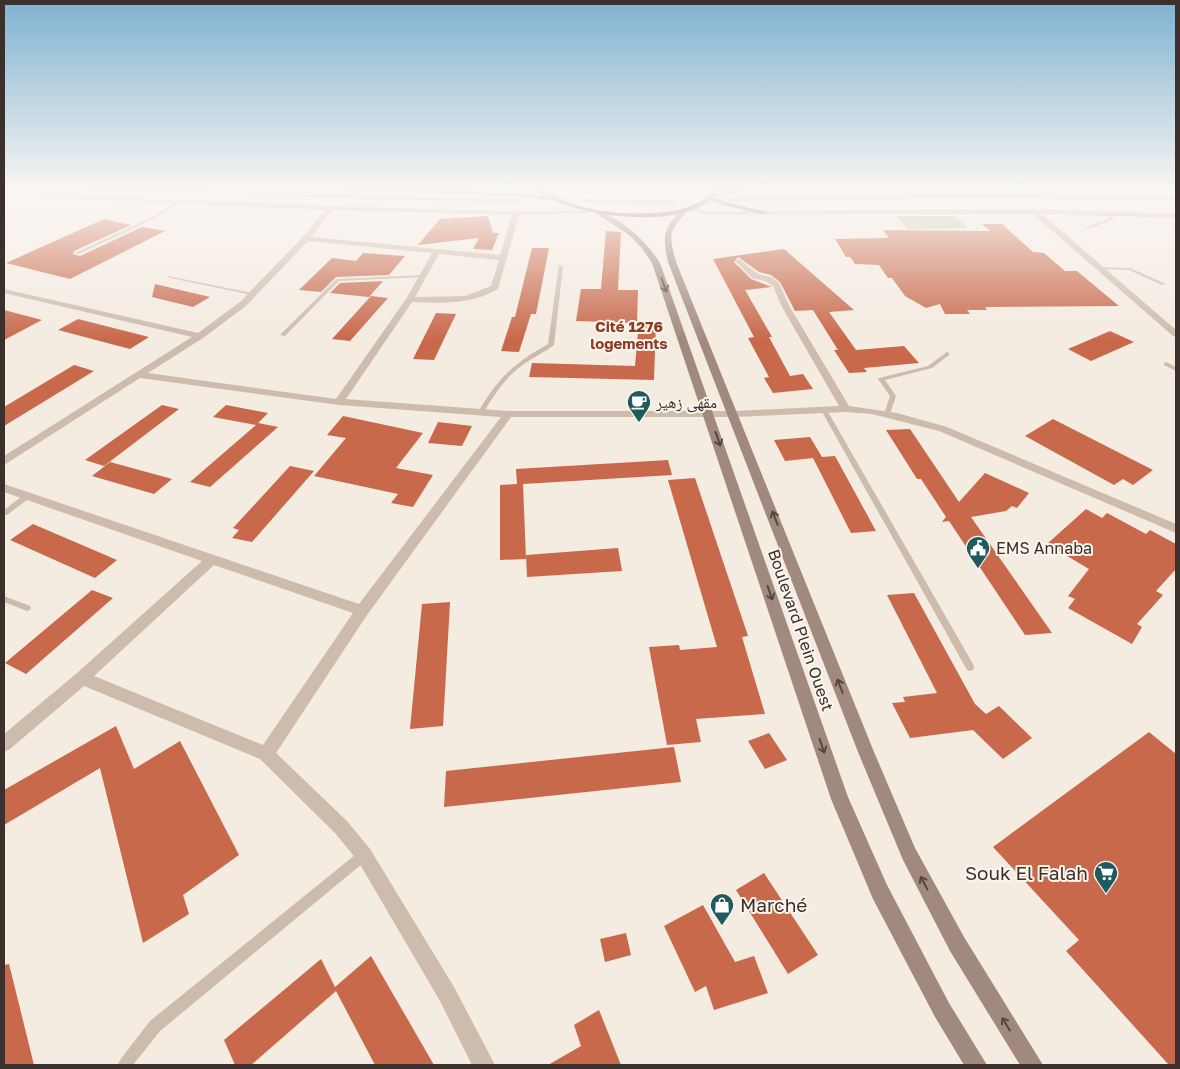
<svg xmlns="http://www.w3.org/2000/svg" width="1180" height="1069" font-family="'Golos Text','Noto Naskh Arabic',sans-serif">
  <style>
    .green { fill: #b8c4a0 }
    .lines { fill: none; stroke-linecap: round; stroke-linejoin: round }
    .stream { stroke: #7fb0b2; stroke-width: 3 }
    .building { fill: #c8694b }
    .service { fill: #cdbbac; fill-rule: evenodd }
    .minor { fill: #cdbbac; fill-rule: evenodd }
    .tertiary { fill: #cdbbac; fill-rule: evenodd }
    .secondary { fill: #a18a7d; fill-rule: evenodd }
    .primary { fill: #7d675c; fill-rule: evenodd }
    .trunk { fill: #6c584f; fill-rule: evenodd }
    .oneway { stroke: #544640 }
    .labels { text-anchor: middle; stroke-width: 4; stroke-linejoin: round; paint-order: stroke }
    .far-neighbourhood-label { font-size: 15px; font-weight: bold; fill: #8c3b22; stroke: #fbf5ee }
    .poi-label { font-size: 16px; fill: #3b302b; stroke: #fbf5ee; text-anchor: start }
    .street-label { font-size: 16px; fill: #3b302b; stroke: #fbf5ee }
    .near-poi-label { font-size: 19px; fill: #3b302b; stroke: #fbf5ee; text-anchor: end }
  </style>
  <rect width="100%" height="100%" fill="#f4ebe1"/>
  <path class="green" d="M896,216h59l13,12 -61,1z"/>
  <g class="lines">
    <path class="stream" d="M89,190l430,11
      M731,200l222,-4 223,2
      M585,201l89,1"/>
  </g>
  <path class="building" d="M488,216l5,17h6l-7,17 -19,-1 6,-11 -61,7 22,-26z
    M104,219l27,6 -57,26 -1,3 7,2 62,-29 23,4 -95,48 -64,-16z
    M982,224h20l31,28 11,1 21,18h12l42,35 -134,1 2,3h-20l3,4h-25l-5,-10 -14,4 -21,-12 -13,-18h-4l-9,-13 -24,-1 -5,-7h-4l-11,-18 54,-1 -6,-8 107,1z
    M606,231l15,1 -3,58h20l-1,33 -61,-2 5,-32h20z
    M532,248h17l-13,66h-5l-12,38 -18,-1 11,-34h3z
    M784,249l70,61 -25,2 27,38 48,-4 15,17 -55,5 3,4 -18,1 -15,-23h4l-25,-40 -18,1 -15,-29 -9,-7 -12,-3 -21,-15 -4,5 17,17 21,8 -27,3 27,47h-3l21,39 13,-2 10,15 -40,4 -9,-15 5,-1 -21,-39 6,-1 -41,-78z
    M363,253l42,3 -16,19 -53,2 -15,15 -22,-2 33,-32 24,3z
    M383,281l-14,16 -39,-4 10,-10z
    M155,284l55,13 -17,10 -41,-10z
    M371,296l17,2 -38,43 -18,-2z
    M4,310l38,10 -38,20z
    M436,313l20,1 -22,46 -21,-1z
    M78,319l71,18 -19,12 -72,-19z
    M639,321l17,1 -2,58 -125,-3 3,-14 103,3z
    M1110,331l24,11 -43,19 -23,-12z
    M74,365l20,6 -90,55v-19z
    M162,405l17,4 -75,57 -19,-6z
    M226,405l42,8 -10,10 20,4 -68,60 -20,-5 66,-57 -43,-8z
    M343,416l80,17 -27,35 37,7 -20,32 -22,-4 7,-9 -84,-18 32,-38 -19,-3z
    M1053,419l100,51 -20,15 -10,-6 -9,6 -89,-49z
    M438,422l34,4 -10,20 -34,-3z
    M910,429l49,73 26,-29 44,20 -12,15 -5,-2 -6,5 -35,6 81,116 -27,2 -76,-114 -7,1 4,-5 -25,-38h-4l-31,-49z
    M810,437l12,20 13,-1 41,75 -25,2 -38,-75 -28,3 -11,-21z
    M668,460l4,15 -149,9 3,75 -26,1v-75l17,-1 -1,-15z
    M110,462l62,17 -18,15 -62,-18z
    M290,466l24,5 -62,71 -20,-4 7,-8 -6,-2z
    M695,478l53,158 -6,1 23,77 -69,5 5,23 -34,3 -18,-98 30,-2 1,5 37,-3 -49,-167z
    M1086,509l16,9 5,-5 39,21 4,-4 26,14v25l-20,22 7,4 -26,29 5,3 -10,17 -64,-36 7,-9 -7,-3 21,-27 -42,-25z
    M33,524l84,36 -22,18 -85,-38z
    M618,548l4,23 -95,6 -1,-22z
    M92,590l21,8 -87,76 -21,-11z
    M914,593l61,111 11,10 13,-8 33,32 -29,21 -30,-29 -63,8 -18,-35 13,-1 -2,-5 34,-4 -50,-98z
    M450,602l-7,124 -33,3 12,-125z
    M116,726l18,43 46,-28 59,114 -56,40 6,19 -46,29 -43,-175 -96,57v-35z
    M1149,732l27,22v311h-7l-103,-114 13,-11 -86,-93z
    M769,733l18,27 -22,9 -17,-28z
    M674,747l7,35 -237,25 2,-36z
    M764,873l54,82 -30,19 -52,-84z
    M703,905l32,57 19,-6 14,37 -54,17 -8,-24 -11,6 -31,-66z
    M626,933l5,22 -26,7 -5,-23z
    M371,956l63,109h-59l-39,-74 -85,74h-16l-11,-25 97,-81 14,28z
    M9,964l25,101h-30v-100z
    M599,1010l22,55h-73l33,-19 -7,-21z"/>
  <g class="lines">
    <path class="service" d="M180,200l3,1 -29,18 -75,35 -4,-1 77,-36z
      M1112,212l3,1 -3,7 -24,9 -3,-1 24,-10z
      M559,265l4,1 -9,79c-10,8 -23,13 -34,22 -16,12 -26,29 -37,46h-4l-1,-1c21,-35 35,-48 70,-68z
      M1097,267l33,1 36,16 -4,1 -33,-15 -30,-1 -2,-1z
      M423,275l2,1v1l-86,4 -54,55 -5,-1 56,-56z
      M168,276l84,17 2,1 -2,1 -82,-17 -2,-1z
      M947,352l2,1v2l-17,13 -47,12 11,16 -6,18 -3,2 -2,-1 -1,-1 6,-18 -12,-17 1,-1 49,-12z
      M1166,362l10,5v4l-12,-6v-2z
      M824,408l3,2 146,254 1,3 -1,3 -3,1 -3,-1 -146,-260z
      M25,494h3l4,2 -25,19h-3v-5z
      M4,596l26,10 1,2 -1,2 -3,1 -23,-9z
      M364,850l4,1 1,4 -1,4 -208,172 -27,34h-15l2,-5 30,-39 210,-170z"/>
    <path class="minor" d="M4,192l326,14 207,6 51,-2v2l-2,1 -67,2 -21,74c-27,16 -55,14 -86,13l-66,97 162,12h226l105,-5 -57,-99 -9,-21 -8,-5 -13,-3 -17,-17 4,-2 19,15 13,3 8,6 11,24 59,99 48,7 50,14 229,97v9l-237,-102 -67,-17 -26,-2 -112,5h-223l-144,198 -91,138 71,68 23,28 84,138 41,78h-23l-32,-64 -82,-140 -23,-28 -75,-74 -176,-73 -74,63 -6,3v-18l73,-61 125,-112 -198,-69v-8l355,120 142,-187 -162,-12 -199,-27 -136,87v-9l188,-119 -188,-44v-4l194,44 42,-31 63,-65 22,-27 -321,-14zM332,210l180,5 -12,40 -189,-18zM308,241l124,12 -26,46 -70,100 -188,-26 55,-35 43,-32zM439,254l60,6 -8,26 -26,10 -50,1zM214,565l139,48 -90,132 -169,-69z"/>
    <path class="tertiary" d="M690,206l17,5 327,-2 142,5v4l-134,-4 134,116v7l-3,-1 -140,-122 -326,1 -12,-3 -5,-4z"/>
    <path class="secondary" d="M684,208l5,1c-20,23 -21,22 -13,53l198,490 41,96 49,89 79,128h-23l-70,-114 -47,-91 -45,-108 -190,-490c-6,-28 -5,-34 16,-54z
      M599,211c26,10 46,29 61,52l188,534 39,88 62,118 38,62h-23l-29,-48 -62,-118 -42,-100 -179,-536 -11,-16 -12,-12 -32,-21 -1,-1z"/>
    <path class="primary" d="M537,190c12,0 27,11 39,15 32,10 95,14 125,-4 4,-3 8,-7 11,-11h7l-6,7 13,5 40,10 -3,2 -41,-9 -12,-5c-31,30 -142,17 -173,-10z"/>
    <path class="trunk" d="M298,190l219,2 36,6 -4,2 -32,-4z
      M730,190h26l-42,6 -4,-2z"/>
  </g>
  <defs><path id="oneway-shaft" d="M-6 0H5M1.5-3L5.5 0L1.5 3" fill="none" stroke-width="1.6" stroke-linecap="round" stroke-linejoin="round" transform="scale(1.25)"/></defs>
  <g class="oneway">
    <use href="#oneway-shaft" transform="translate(664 285) rotate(71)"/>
    <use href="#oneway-shaft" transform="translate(718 439) rotate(71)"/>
    <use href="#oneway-shaft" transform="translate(775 518) rotate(-111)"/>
    <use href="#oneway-shaft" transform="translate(770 593) rotate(71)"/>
    <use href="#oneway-shaft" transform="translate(840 686) rotate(-111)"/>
    <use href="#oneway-shaft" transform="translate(822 746) rotate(71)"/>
    <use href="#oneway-shaft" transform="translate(924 883) rotate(-118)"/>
    <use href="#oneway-shaft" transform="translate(1006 1024) rotate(-121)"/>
  </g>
  <linearGradient id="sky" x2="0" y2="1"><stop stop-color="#7eb2d2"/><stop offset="0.56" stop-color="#faf6f2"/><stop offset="1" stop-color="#faf6f2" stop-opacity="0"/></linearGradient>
  <rect width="1180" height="340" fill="url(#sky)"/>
  <defs>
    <g id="cafe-pin" transform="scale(1.25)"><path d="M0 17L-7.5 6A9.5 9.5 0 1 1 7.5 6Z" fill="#1f5a5e" stroke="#fbf5ee"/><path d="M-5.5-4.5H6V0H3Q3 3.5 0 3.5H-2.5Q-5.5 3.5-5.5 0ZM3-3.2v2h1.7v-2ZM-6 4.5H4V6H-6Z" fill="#fff"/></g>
    <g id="civic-pin" transform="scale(1.25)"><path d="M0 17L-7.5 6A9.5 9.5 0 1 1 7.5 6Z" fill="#1f5a5e" stroke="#fbf5ee"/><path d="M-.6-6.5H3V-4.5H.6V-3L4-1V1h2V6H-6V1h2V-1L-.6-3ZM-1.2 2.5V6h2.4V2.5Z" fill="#fff"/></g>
    <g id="supermarket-pin" transform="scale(1.25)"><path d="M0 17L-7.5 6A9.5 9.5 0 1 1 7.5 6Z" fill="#1f5a5e" stroke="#fbf5ee"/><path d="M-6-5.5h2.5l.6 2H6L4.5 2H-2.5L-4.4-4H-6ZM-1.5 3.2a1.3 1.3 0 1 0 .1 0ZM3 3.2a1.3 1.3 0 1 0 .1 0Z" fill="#fff"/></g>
    <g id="shop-pin" transform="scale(1.25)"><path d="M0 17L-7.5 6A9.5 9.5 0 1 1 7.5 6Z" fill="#1f5a5e" stroke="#fbf5ee"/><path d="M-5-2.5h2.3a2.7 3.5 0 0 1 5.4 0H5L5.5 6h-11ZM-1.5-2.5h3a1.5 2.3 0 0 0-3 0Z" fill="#fff"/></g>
  </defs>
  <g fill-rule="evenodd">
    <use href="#cafe-pin" x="639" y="402"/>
    <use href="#civic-pin" x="978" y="548"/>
    <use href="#supermarket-pin" x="1106" y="873"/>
    <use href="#shop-pin" x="722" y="905"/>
  </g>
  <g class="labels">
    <g class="far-neighbourhood-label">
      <text x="629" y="332">Cité 1276<tspan x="629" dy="17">logements</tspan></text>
    </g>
    <g class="poi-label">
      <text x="656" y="408">مقهى زهير</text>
      <text x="996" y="554">EMS Annaba</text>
    </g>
    <g class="street-label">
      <text transform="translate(801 630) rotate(71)" y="6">Boulevard Plein Ouest</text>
    </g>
    <g class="near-poi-label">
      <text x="1088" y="880">Souk El Falah</text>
      <text x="740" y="912" text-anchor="start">Marché</text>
    </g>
  </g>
  <rect width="1180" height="1069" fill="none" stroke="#3b302b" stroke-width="10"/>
</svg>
